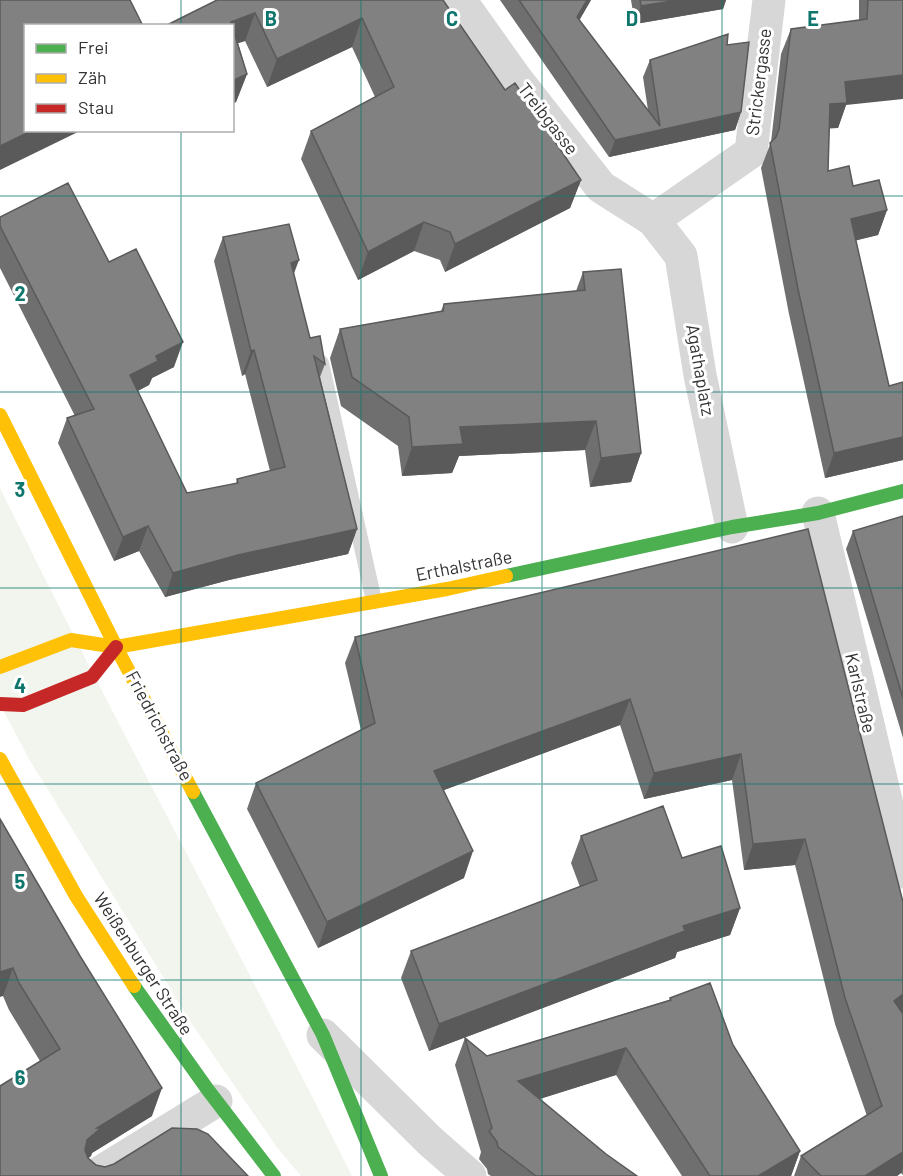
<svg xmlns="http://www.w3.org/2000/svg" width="903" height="1176" font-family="Barlow,sans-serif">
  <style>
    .green { fill: #f1f5ed }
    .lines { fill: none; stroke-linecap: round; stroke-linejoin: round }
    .lane { stroke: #d7d7d7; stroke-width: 16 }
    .street { stroke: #d7d7d7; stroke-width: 33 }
    .fast { stroke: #4caf50; stroke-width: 14 }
    .slow { stroke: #ffc107; stroke-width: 14 }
    .jam { stroke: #c62828; stroke-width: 14 }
    .wall { fill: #6f6f6f }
    .shaded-wall { fill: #5a5a5a }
    .building { fill: #818181; stroke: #5a5a5a; stroke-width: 1.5 }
    .grid { fill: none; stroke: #0f766e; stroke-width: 1.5; stroke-opacity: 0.55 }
    .labels { text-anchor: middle; stroke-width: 6; stroke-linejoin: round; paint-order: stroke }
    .street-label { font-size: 18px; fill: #333; stroke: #fff }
    .grid-label { font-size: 20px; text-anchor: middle; font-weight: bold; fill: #0f766e; stroke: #fff; stroke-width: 6; stroke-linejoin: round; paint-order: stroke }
  </style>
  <rect width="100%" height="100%" fill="#fff"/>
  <path class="green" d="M0,488c113,231 237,457 352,688h-51l-25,-30 -84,-122 -163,-265 -29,-55z"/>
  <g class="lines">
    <path class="lane" d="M321,363l53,238"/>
    <path class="street" d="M460,0l57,80 84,107 52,33 28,36 19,119 32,152
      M653,220l98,-68 18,-152
      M818,513l85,359
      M323,1035l107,106 40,35
      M94,1176l122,-75"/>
    <path class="fast" d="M506,576l226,-49 86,-14 85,-22
      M193,792l130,243 58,141
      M134,986l74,104 66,86"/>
    <path class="slow" d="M0,415l116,232 77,145
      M0,667l71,-27 45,7 331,-58 59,-13
      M0,759l76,137 58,90"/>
    <path class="jam" d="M0,704l23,1 69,-28 24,-30"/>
  </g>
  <path class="wall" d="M217,0h226l62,90 76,90 -11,28 -125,64 -5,-12 -26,-9 -56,29 -57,-121 10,-28 64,-34 -23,-50 -85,40 -22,-46 -7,2 9,31 -11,28 -4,2v-78z
    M500,0h91l-12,20 69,90 -5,-33 7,-17 77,-15 14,67 -6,18 -126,27z
    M631,0h95l-3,9 -88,15z
    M859,0h44l-57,105 -8,23h-9l-1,43 25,15 34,24 -9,25 -22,5 33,146 14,-4v78l-78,18 -36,-164 -28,-146 10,-26 10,-88 10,-25 68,-9z
    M0,217l109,45 65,105 -22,11 -3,7 -11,6 49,102 49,-9 1,-5 33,-8 -25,-97 -3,2 -28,-115 9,-24 71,37 16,64 15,26 -5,13 37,152 -9,25 -119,26 -64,17 -26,-46 -25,10 -56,-118 9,-25 8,-2 -75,-148z
    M583,272l58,181 -10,29 -41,5 -5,-37 -126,6 -7,17 -50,3 -4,-30 -57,-40 -11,-48 10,-29 101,-18 3,-7 132,-13z
    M903,516v222l-57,-189 7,-18z
    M808,529l95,373v273l-2,-2 -4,3h-103l7,-20 66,-40 -32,-92 -40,-159 -51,5 -12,-90 -88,19 -24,-74 -176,65 20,88 -146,70 -71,-139 9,-26 105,-53 -16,-67 10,-26z
    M0,819l152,297 -60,37 -1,3 -3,2 8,7 9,2 143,9h-248l40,-115 -31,-51 -6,-14z
    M581,836l101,22 58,50 -10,27 -53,17 -2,6 -246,93 -28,-73 10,-27 169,-64 -9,-24z
    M670,998l63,47 67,106 -9,25h-109l-66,-101 -77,24 67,55 31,22h-146l-3,-2 -1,-5 -8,-10 2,-7 -26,-87 10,-27 22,18 182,-56z"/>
  <path class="shaded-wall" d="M587,0h4l-20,35 6,-18z
    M678,0h48l-3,9 -88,15 6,-18z
    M255,13l-10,28 -13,4 -1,-23z
    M362,18l-10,29 -85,40 10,-28z
    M247,74l-11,28 -4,2v-23z
    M903,75v24l-57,6 -8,23 -17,1 9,-25 15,-22z
    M741,112l-6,18 -126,27 6,-17z
    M33,130h49l-82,40v-24z
    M581,180l-11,28 -125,64 10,-28z
    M887,210l-9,25 -36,9 9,-25z
    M424,222l-10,29 -56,29 10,-28z
    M299,260l-9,24 1,-21z
    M183,342l-9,25 -22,11 -3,7 -28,14 9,-24 26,-19z
    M254,350l-9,24 -3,2 9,-25z
    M596,421l-11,29 -126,6 -7,17 -50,3 10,-29 48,-20z
    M903,437v23l-78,18 9,-25z
    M641,453l-10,29 -41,5 11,-29z
    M148,526l-9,25 -25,10 9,-24z
    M357,529l-9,25 -119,26 -64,17 8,-24 65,-18z
    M630,699l-10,26 -195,72 9,-26z
    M741,754l-9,26 -88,19 10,-26z
    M805,839l-10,26 -51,5 9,-26z
    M473,851l-9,27 -146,70 9,-26z
    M740,908l-10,27 -53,17 -2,6 -246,93 10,-27 244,-98z
    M13,968l-10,28 -3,1v-25z
    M903,994v19l-9,-12z
    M626,1048l-10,27 -108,34 10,-28z
    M162,1088l-10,28 -60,37 -1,3 -14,12 10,-28 10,-12z
    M800,1151l-9,25h-33z
    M903,1152v16l-2,5 -4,3h-32z"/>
  <path class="building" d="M0,0h130l13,26h-117v104h7l-33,16z
    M217,0h226l62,90 10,-7 66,97 -126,64 -5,-12 -26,-10 -56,30 -57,-121 83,-44 -32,-69 -85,41 -22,-46 -24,9 1,4h-67z
    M519,0h68l-10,17 83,109 -10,-66 78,-26 -1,11 22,-3 -8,70 -126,28z
    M640,0h38l-37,6z
    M868,0h35v75l-58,7 2,21 -17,1 -2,67 21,-5 4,20 26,-6 8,30 -36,9 38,167 14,-4v55l-69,16 -36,-164 -28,-146 6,-6 3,-8 12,-100 76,-10z
    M232,26l15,48 -15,7z
    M68,183l41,79 27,-13 47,93 -27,14 2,5 -28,14 57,118 51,-10 -1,-4 48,-12 -31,-117 -3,1 -28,-114 66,-13 10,36 -8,3 19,75 10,-2 5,28 -11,-8 43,173 -119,26 -65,18 -25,-47 -25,11 -56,-119 27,-9 -94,-183v-9z
    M621,269l20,184 -40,5 -5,-37 -136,6 3,17 -51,3 -3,-30 -57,-40 -12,-48 103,-18 1,-7 141,-14 -2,-18z
    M903,516v182l-50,-167z
    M808,529l95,373v92l-9,7 9,13v138l-38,24h-44l-20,-20 81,-50 -37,-108 -40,-159 -52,5 -12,-90 -87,19 -24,-74 -196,72 39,80 -146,71 -71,-139 119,-60 -20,-86z
    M663,806l19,52 39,-12 19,62 -57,18 2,5 -246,93 -28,-73 186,-71 -16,-44z
    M0,819l80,137 82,132 -65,40h4l-14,12 -2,10 3,8 8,7 9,2 9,-3 58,-36 25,1 11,5 40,42h-248v-90l60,-37 -41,-66 -6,-15 -13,4z
    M710,983l23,62 67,106 -42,25h-48l-84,-128 -108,33 88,73 31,22h-101l-38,-29 -1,-5 -8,-11 3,-3 -27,-90 22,18 184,-56 -1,-2z"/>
  <path class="grid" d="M181,0v26M361,0v1176M542,0v1176M722,0v1176M181,130v1046M0,196h903M0,392h903M0,588h903M0,784h903M0,980h903"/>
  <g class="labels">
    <g class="street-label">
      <text transform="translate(759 82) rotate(-83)" y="6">Strickergasse</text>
      <text transform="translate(548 119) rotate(52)" y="6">Treibgasse</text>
      <text transform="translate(700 370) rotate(80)" y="6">Agathaplatz</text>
      <text transform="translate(464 566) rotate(-11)" y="6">Erthalstraße</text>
      <text transform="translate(860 693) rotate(77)" y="6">Karlstraße</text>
      <text transform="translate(159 726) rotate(62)" y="6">Friedrichstraße</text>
      <text transform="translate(143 964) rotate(57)" y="6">Weißenburger Straße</text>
    </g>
  </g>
  <g class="grid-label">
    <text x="271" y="26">B</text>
    <text x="452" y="26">C</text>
    <text x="632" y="26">D</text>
    <text x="813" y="26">E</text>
    <text x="20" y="301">2</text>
    <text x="20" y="497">3</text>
    <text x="20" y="693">4</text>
    <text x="20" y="889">5</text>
    <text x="20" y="1085">6</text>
  </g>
  <rect x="24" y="24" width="210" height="108" fill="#ffffff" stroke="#adadad" stroke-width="1.5"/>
  <rect x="36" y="44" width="30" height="9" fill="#4caf50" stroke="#adadad" stroke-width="1.5"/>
  <text x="78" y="54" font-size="18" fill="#333333">Frei</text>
  <rect x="36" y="74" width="30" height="9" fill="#ffc107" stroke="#adadad" stroke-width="1.5"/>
  <text x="78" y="84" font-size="18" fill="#333333">Zäh</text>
  <rect x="36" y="104" width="30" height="9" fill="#c62828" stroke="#adadad" stroke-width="1.5"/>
  <text x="78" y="114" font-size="18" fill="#333333">Stau</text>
</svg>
